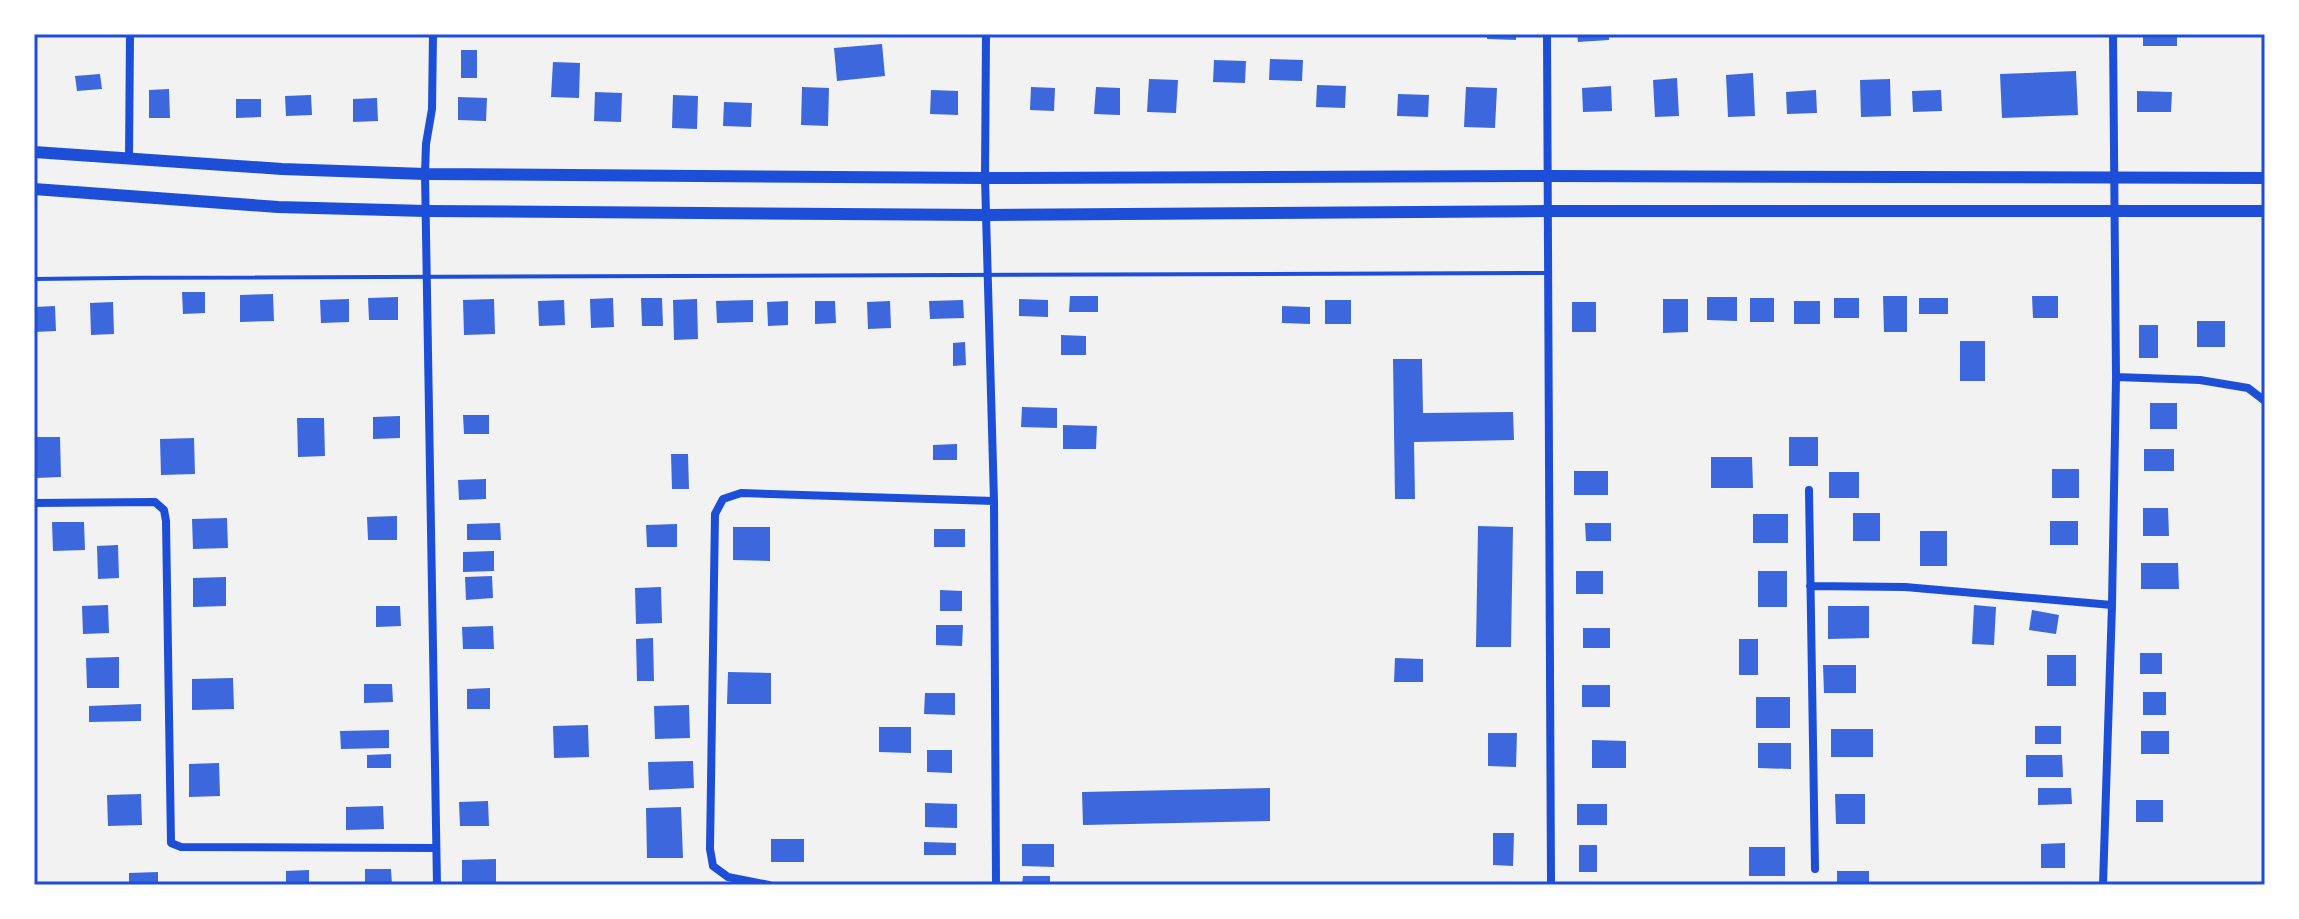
<svg xmlns="http://www.w3.org/2000/svg" width="2299" height="919" font-family="'DejaVu Sans',sans-serif">
  <style>
    .building { fill: #3d67dc }
    .lines { fill: none; stroke-linecap: round; stroke-linejoin: round }
    .service { stroke: #1d4ed8; stroke-width: 4 }
    .minor { stroke: #1d4ed8; stroke-width: 8 }
    .primary { stroke: #1d4ed8; stroke-width: 12 }
    .neatline { fill: none; stroke: #1d4ed8; stroke-width: 3 }
  </style>
  <rect width="100%" height="100%" fill="#f2f2f2"/>
  <path class="building" d="M1487,34h29v6l-29,-1z
    M1577,34h32v6l-31,2z
    M2143,34h34v12h-34z
    M882,44l3,32 -48,5 -3,-33z
    M461,50h16v28h-16z
    M1270,59l33,1 -1,21 -33,-1z
    M1214,60l32,1 -1,22 -32,-1z
    M553,62l27,1 -1,35 -28,-1z
    M2076,71l2,44 -76,3 -2,-44z
    M1753,73l2,43 -27,1 -2,-42z
    M100,74l2,15 -25,2 -2,-15z
    M1677,78l2,38 -24,1 -2,-37z
    M1149,79l29,1 -2,33 -29,-1z
    M1890,79l1,37 -30,1 -1,-37z
    M1317,85l29,1 -1,22 -29,-1z
    M1611,86l1,25 -29,1 -1,-24z
    M802,87l27,1 -1,38 -27,-1z
    M1031,87l24,1 -1,23 -24,-1z
    M1096,87l24,1v27l-26,-1z
    M1466,87l31,1 -2,40 -31,-1z
    M169,89l1,29h-21v-28z
    M931,90l27,1v24l-28,-1z
    M1816,90l1,23 -30,1 -1,-22z
    M1941,90l1,21 -29,1 -1,-21z
    M2137,91l35,1 -1,20h-34z
    M595,92l27,1 -1,29 -27,-1z
    M1398,94l31,1 -1,22 -31,-1z
    M311,95l1,20 -26,1 -1,-20z
    M673,95l25,1 -1,33 -25,-1z
    M458,97l29,1 -1,23 -28,-1z
    M377,98l1,23 -25,1v-23z
    M236,99h25v18l-25,1z
    M724,102l28,1 -1,24 -28,-1z
    M182,292h23v21l-22,1z
    M273,294l1,27 -34,1v-27z
    M1070,296h28v16h-29z
    M1883,296h24v36h-23z
    M2032,296h26v22h-25z
    M398,297v23h-29l-1,-22z
    M1707,297h30v24l-30,-1z
    M613,298l1,29 -23,1 -1,-29z
    M641,298h21l1,28h-21z
    M1750,298h24v24h-24z
    M1834,298h25v20h-25z
    M1919,298h29v16h-29z
    M349,299v23l-28,1 -1,-23z
    M494,299l1,35 -31,1 -1,-35z
    M697,299l1,40 -24,1 -1,-40z
    M1019,299l29,1v17l-29,-1z
    M1663,299h25v33l-25,1z
    M564,300l1,25 -26,1 -1,-25z
    M753,300v22l-36,1 -1,-22z
    M963,300l1,18 -34,1 -1,-18z
    M1325,300h26v24h-26z
    M788,301v24l-20,1 -1,-24z
    M815,301h20l1,22 -21,1z
    M890,301l1,27 -23,1 -1,-27z
    M1794,301h26v23h-26z
    M113,302l1,32 -23,1 -1,-32z
    M1572,302h24v30h-24z
    M55,306l1,25 -22,1v-25z
    M1282,306l28,1v17l-28,-1z
    M2197,321h28v26h-28z
    M2139,325h19v33h-19z
    M1061,335l25,1v19h-25z
    M1960,341h25v40h-25z
    M965,342l1,23 -13,1v-23z
    M1393,359h29l1,54 90,-1 1,28 -100,2 1,57h-20z
    M2150,403h27v26h-27z
    M1022,407l35,1v20l-36,-1z
    M463,415h26v19h-25z
    M400,416v22l-27,1v-22z
    M297,418h27l1,38 -27,1z
    M1063,425l34,1 -1,23h-33z
    M35,437h25l1,40 -25,1z
    M1789,437h29v29h-29z
    M194,438l1,36 -34,1 -1,-36z
    M957,444v16h-24v-15z
    M2144,449h30v22h-30z
    M671,454h17l1,35h-17z
    M1711,457h41l1,31h-42z
    M2052,469h27v29h-27z
    M1574,471h34v24h-34z
    M1829,472h30v26h-30z
    M486,479v20l-27,1 -1,-20z
    M2143,508h25l1,28h-26z
    M1853,513h27v28h-27z
    M1753,514h35v29h-35z
    M397,516v24h-29l-1,-23z
    M227,518l1,30 -35,1 -1,-30z
    M2050,521h28v24h-28z
    M52,522h32l1,28 -32,1z
    M500,523l1,17h-34v-16z
    M1585,523h26v18h-25z
    M677,524v23h-30l-1,-22z
    M1478,526l35,1 -2,120h-35z
    M733,527h37v34l-37,-1z
    M934,529h31v18h-31z
    M1920,531h27v35h-27z
    M118,545l1,33 -21,1 -1,-33z
    M494,551v20l-31,1v-20z
    M2141,563h37l1,26h-38z
    M1576,571h27v23h-27z
    M1758,571h29v36h-29z
    M492,576l1,22 -27,2 -1,-23z
    M226,577v29l-33,1v-29z
    M661,587l1,36 -26,1 -1,-36z
    M940,590l22,1v20h-22z
    M108,605l1,28 -26,1 -1,-28z
    M1974,605l22,2 -2,38 -22,-1z
    M376,606h24l1,20 -25,1z
    M1828,606h41v32l-41,1z
    M2032,610l27,5 -3,19 -27,-4z
    M936,625h27l-1,21 -26,-1z
    M493,626l1,23h-31l-1,-22z
    M1583,628h27v20h-27z
    M653,638l1,43h-17l-1,-42z
    M1739,639h19v36h-19z
    M2140,653h22v21h-22z
    M2047,655h29v31h-29z
    M119,657v31h-32l-1,-30z
    M1395,658l28,1v23h-29z
    M1823,665h33v28h-32z
    M728,672l43,1v31h-44z
    M233,678l1,31 -42,1v-31z
    M364,684h28l1,18 -29,1z
    M1582,685h28v22h-28z
    M490,688v21h-23v-20z
    M2143,692h23v23h-23z
    M925,693h30v22l-31,-1z
    M1756,697h34v31h-34z
    M141,704v17l-52,1v-16z
    M689,705l1,33 -35,1 -1,-33z
    M588,725l1,32 -35,1 -1,-32z
    M2035,726h26v18h-26z
    M879,727h32v26l-32,-1z
    M1831,729h42v28h-42z
    M389,730v18l-48,1 -1,-18z
    M2141,731h28v23h-28z
    M1488,733h29l-1,34 -28,-1z
    M1592,740l34,1v27h-34z
    M1758,743h33v26l-33,-1z
    M927,750h25v23l-25,-1z
    M391,754v14h-24v-13z
    M2026,755h36l1,22h-37z
    M693,761l1,27 -45,2 -1,-28z
    M219,763l1,33 -31,1v-33z
    M1270,788v33l-187,4 -1,-33z
    M2038,788h33l1,16 -34,1z
    M141,794l1,31 -34,1 -1,-31z
    M1835,794h30v30h-29z
    M2136,800h27v22h-27z
    M488,801l1,25h-29l-1,-24z
    M925,803l32,1v24l-32,-1z
    M1577,804h30v21h-30z
    M383,806l1,23 -38,1v-23z
    M681,807l2,51h-36l-1,-50z
    M1493,833h21l-1,33 -20,-1z
    M771,839h33v23h-33z
    M924,842l32,1v12h-32z
    M2065,843v25h-24v-24z
    M1022,844h32v23l-32,-1z
    M1579,845h18v27h-18z
    M1749,847h36v29h-36z
    M496,859v25l-34,1v-25z
    M365,869h26l1,16h-27z
    M309,870v15h-23v-14z
    M1837,871h32v14h-32z
    M158,872v13h-29v-12z
    M1023,876h27v9h-28z"/>
  <g class="lines">
    <path class="service" d="M34,279c504,-6 1008,-4 1513,-6"/>
    <path class="minor" d="M433,34l-1,75 -6,35 -1,30 12,711
      M986,34l-1,144 9,323 2,384
      M1547,34l4,851
      M129,159l1,-125
      M2116,377l84,3 48,8 17,13
      M1809,490l6,379
      M34,503l121,-1 9,8 2,11 5,322 10,4 254,1
      M1810,586l95,1 207,18
      M769,885l-41,-8 -15,-11 -3,-17 5,-335 8,-15 18,-6 253,8
      M2103,885l9,-280 4,-228 -3,-343"/>
    <path class="primary" d="M34,152l248,17 143,5 560,4 561,-2 719,2
      M34,189l244,18 148,4 560,4 560,-4h719"/>
  </g>
  <rect width="2299" height="919" fill="none" stroke="#ffffff" stroke-width="72"/>
  <rect x="36" y="36" width="2227" height="847" class="neatline"/>
</svg>
